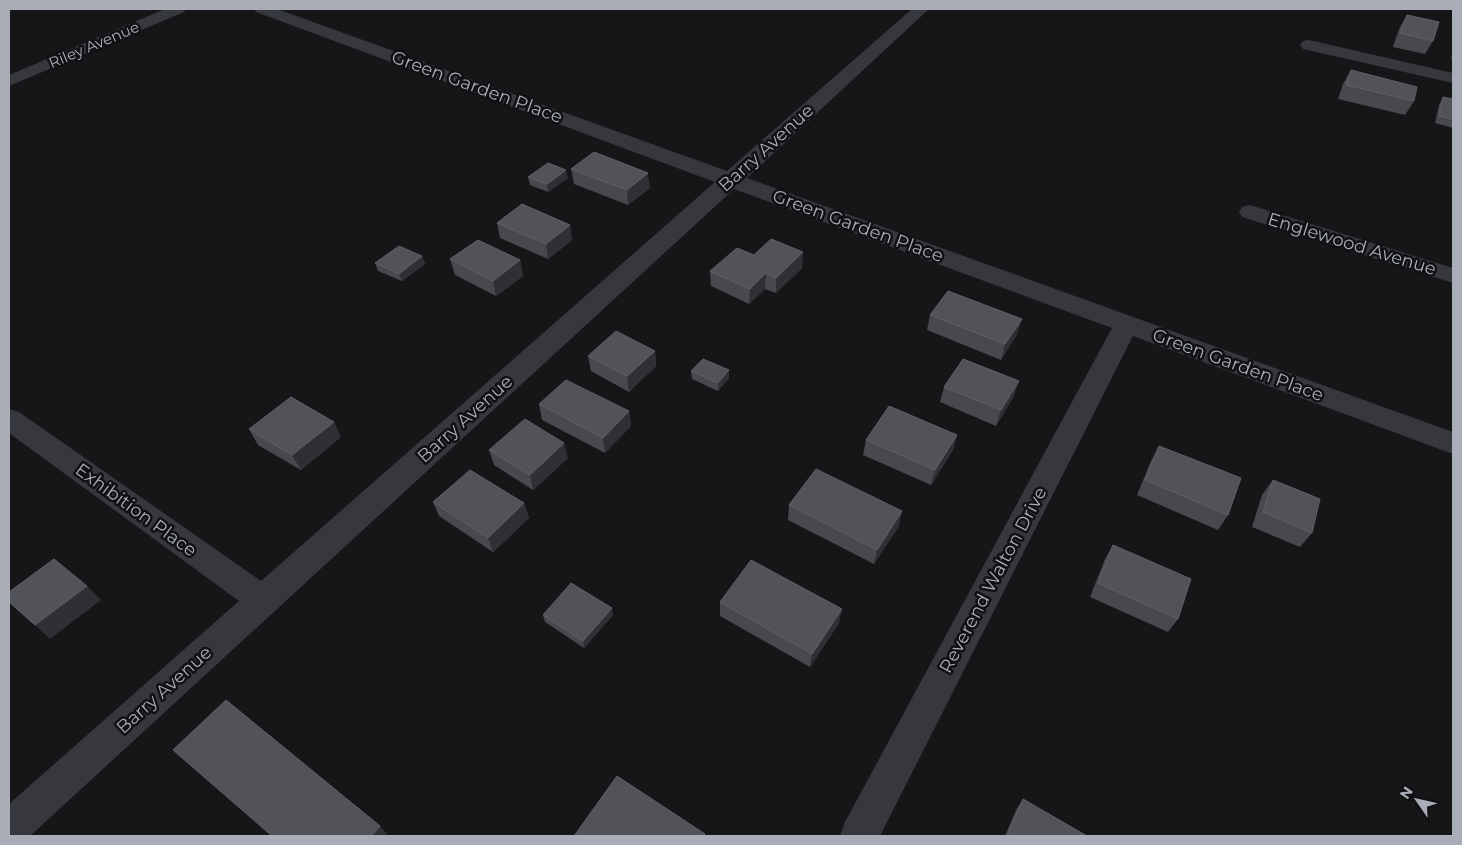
<svg xmlns="http://www.w3.org/2000/svg" width="1462" height="845" font-family="Montserrat,sans-serif">
  <style>
    .lines { fill: none; stroke-linecap: round; stroke-linejoin: round }
    .minor { fill: #37383d; fill-rule: evenodd }
    .wall { fill: #47494d }
    .shaded-wall { fill: #2f3033 }
    .building { fill: #525359; stroke: #5f6168 }
    .labels { text-anchor: middle; stroke-width: 5; stroke-linejoin: round; paint-order: stroke }
    .far-street-label { font-size: 15px; fill: #a8adb8; stroke: #111113 }
    .street-label { font-size: 18px; fill: #a8adb8; stroke: #111113 }
  </style>
  <rect width="100%" height="100%" fill="#161618"/>
  <g class="lines">
    <path class="minor" d="M165,9h21l-2,3 -175,74v-11z
      M254,9h23l450,162 185,-162h17l-182,169 706,254v22l-320,-118 -253,500h-40l5,-14 267,-494 -378,-139 -704,647h-21v-32l230,-203 -230,-168v-24l10,3 242,169 454,-399 -459,-170z
      M1309,40l144,33v10l-150,-34 -3,-4 3,-4z
      M1250,205l203,63v15l-211,-66 -3,-5 3,-5z"/>
  </g>
  <path class="wall" d="M1407,15l26,26 -8,13 -32,-7 6,-18z
    M1453,48v11h-2z
    M1351,70l63,31 -9,14 -67,-16 5,-15z
    M1443,97l10,2v29l-18,-5 4,-18z
    M571,169l79,19 -22,17 -54,-21z
    M528,177l40,1 -20,14 -18,-7z
    M497,223l73,2 2,15 -24,19 -48,-21z
    M754,255l48,13 -26,25 -11,-4 -16,15 -38,-18 -1,-15z
    M422,256l3,8 -23,17 -24,-10 -3,-8z
    M450,259l70,1 3,16 -27,20 -41,-21z
    M930,315l87,19 -16,26 -74,-30z
    M655,351l1,15 -27,26 -38,-21 -3,-15z
    M729,370v8l-11,13 -26,-12 -1,-8z
    M944,387l70,9 -18,30 -56,-24z
    M539,404l90,7 2,15 -26,27 -63,-33z
    M249,429l92,8 -40,33 -43,-25z
    M957,435l-4,15 -22,35 -68,-30 3,-15z
    M1159,446l69,69 -10,15 -81,-35 14,-34z
    M489,450l79,8 -35,32 -39,-25z
    M1273,480l39,53 -12,14 -48,-20 10,-32z
    M433,502l91,1 5,15 -36,34 -54,-36z
    M789,505l110,21 -25,38 -86,-44z
    M1113,545l65,74 -10,13 -78,-35 15,-38z
    M720,602l119,21 -29,44 -90,-51z
    M543,615h70l-29,33 -39,-26z
    M1023,799l64,37h-82l11,-26z"/>
  <path class="shaded-wall" d="M566,170l2,8 -20,14 -1,-8z
    M648,173l2,15 -22,17 -1,-15z
    M570,225l2,15 -24,19 -2,-15z
    M803,252l-1,16 -26,25v-15z
    M422,256l3,8 -23,17 -3,-7z
    M520,260l3,16 -27,20 -3,-15z
    M766,273l-1,16 -16,15 1,-15z
    M1022,319l-5,15 -16,26 4,-16z
    M655,351l1,15 -27,26 -2,-16z
    M729,370v8l-11,13v-8z
    M1019,381l-5,15 -18,30 5,-16z
    M629,411l2,15 -26,27 -2,-15z
    M334,422l7,15 -40,33 -9,-15z
    M957,435l-4,15 -22,35 4,-15z
    M564,443l4,15 -35,32 -3,-15z
    M524,503l5,15 -36,34 -5,-14z
    M902,511l-3,15 -25,38 3,-14z
    M87,586l14,14 -51,39 -15,-14z
    M612,608l1,7 -29,33 -1,-7z
    M842,609l-3,14 -29,44 2,-13z
    M380,826l9,10h-18z"/>
  <path class="building" d="M1407,15l32,7 -6,19 -33,-8z
    M1351,70l66,17 -3,14 -68,-16z
    M1443,97l10,2v20l-14,-3z
    M594,152l54,21 -21,17 -56,-21z
    M548,163l18,7 -19,14 -19,-7z
    M522,204l48,21 -24,19 -49,-21z
    M771,239l32,13 -27,26 -10,-5 -16,16 -40,-18 27,-23 17,7z
    M478,240l42,20 -27,21 -43,-22z
    M399,246l23,10 -23,18 -24,-11z
    M948,291l74,28 -17,25 -75,-29z
    M616,331l39,20 -28,25 -39,-20z
    M703,359l26,11 -11,13 -27,-12z
    M963,359l56,22 -18,29 -57,-23z
    M566,380l63,31 -26,27 -64,-34z
    M291,397l43,25 -42,33 -43,-26z
    M889,406l68,29 -22,35 -69,-30z
    M525,419l39,24 -34,32 -41,-25z
    M1159,446l82,32 -13,37 -83,-35z
    M816,469l86,42 -25,39 -88,-45z
    M470,470l54,33 -36,35 -55,-36z
    M1273,480l47,19 -8,34 -49,-21z
    M1113,545l78,34 -13,40 -80,-36z
    M54,559l33,27 -52,39 -26,-23v-10z
    M751,560l91,49 -30,45 -92,-52z
    M571,583l41,25 -29,33 -40,-26z
    M226,700l154,126 -9,10h-99l-99,-86z
    M617,776l88,58 -2,2h-129z
    M1023,799l64,37h-80z"/>
  <g class="labels">
    <g class="far-street-label">
      <text transform="translate(94 45) rotate(-23)" y="5">Riley Avenue</text>
    </g>
    <g class="street-label">
      <text transform="translate(477 87) rotate(20)" y="6">Green Garden Place</text>
      <text transform="translate(766 148) rotate(-42)" y="6">Barry Avenue</text>
      <text transform="translate(858 226) rotate(20)" y="6">Green Garden Place</text>
      <text transform="translate(1352 244) rotate(17)" y="6">Englewood Avenue</text>
      <text transform="translate(1238 365) rotate(20)" y="6">Green Garden Place</text>
      <text transform="translate(465 419) rotate(-42)" y="6">Barry Avenue</text>
      <text transform="translate(136 510) rotate(36)" y="6">Exhibition Place</text>
      <text transform="translate(993 580) rotate(-62)" y="6">Reverend Walton Drive</text>
      <text transform="translate(164 690) rotate(-42)" y="6">Barry Avenue</text>
    </g>
  </g>
  <rect width="1462" height="845" fill="none" stroke="#a8adb8" stroke-width="20"/>
  <g transform="translate(1417 800) rotate(304)" stroke="#111113" stroke-width="4" paint-order="stroke">
  <path d="M0-4L9 19L0 12L-9 19Z" fill="#a8adb8"/>
  <text y="-8" font-size="14" font-weight="bold" text-anchor="middle" fill="#a8adb8">N</text>
  </g>
</svg>
